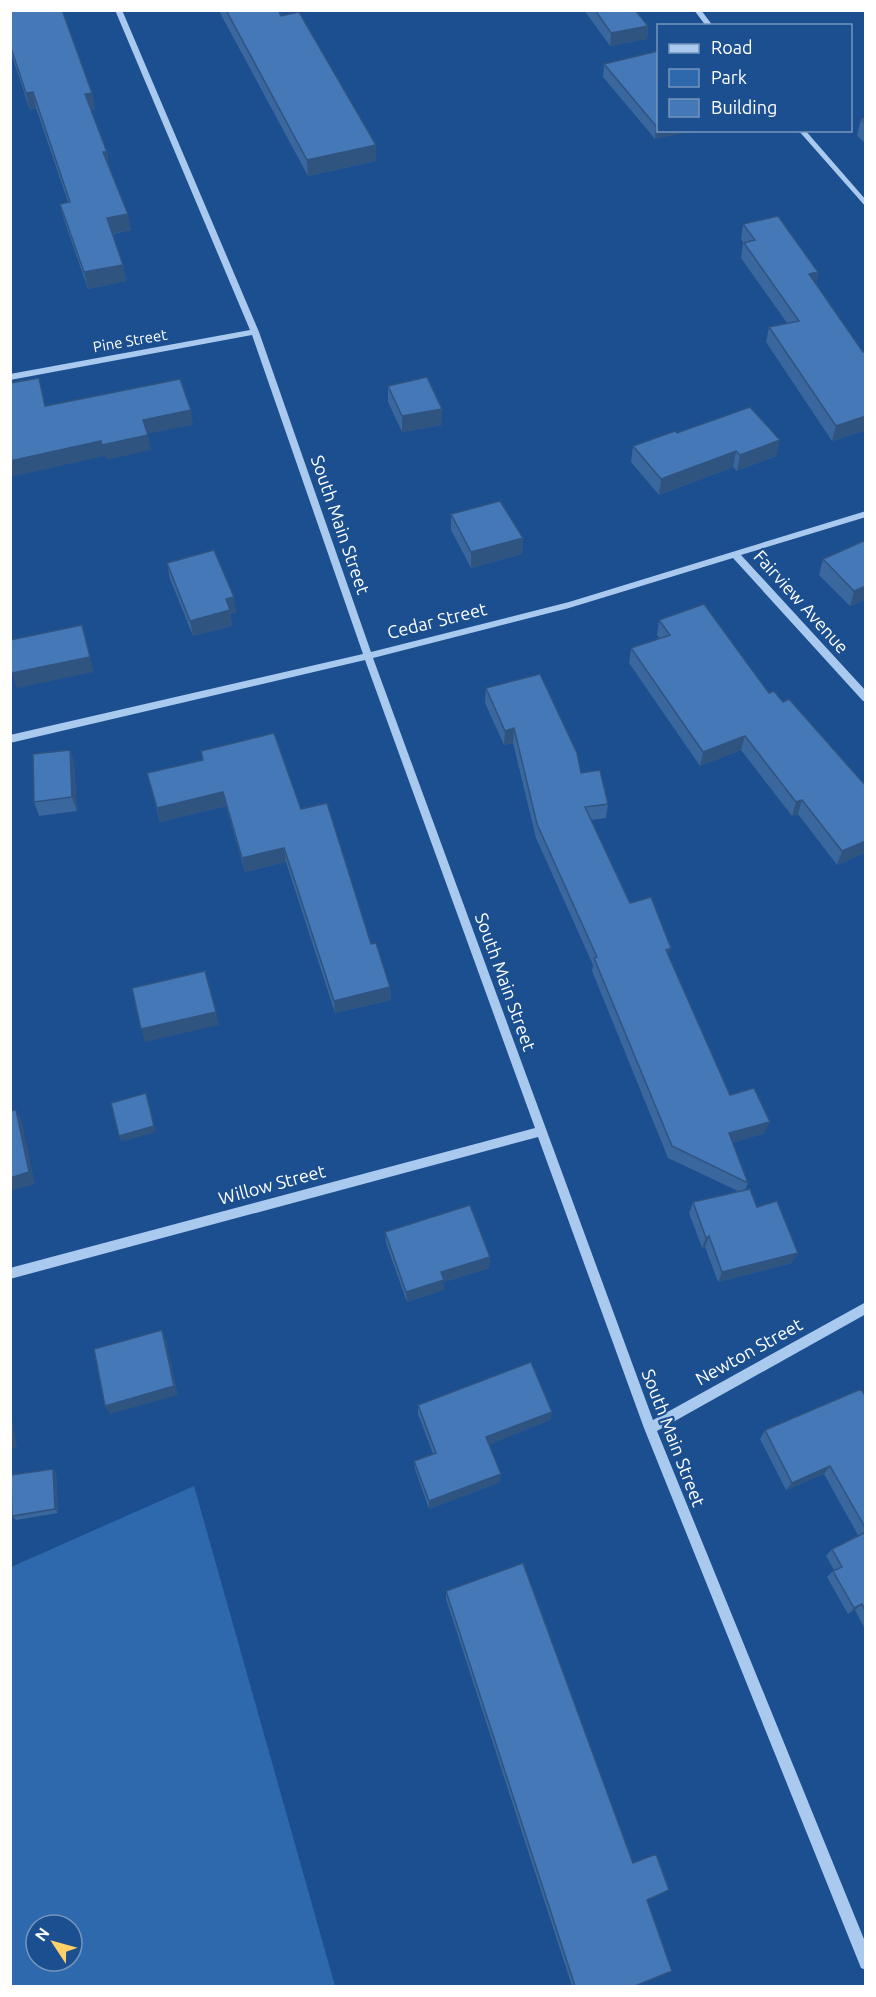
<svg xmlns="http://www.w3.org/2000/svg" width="876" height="1997" font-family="Ubuntu,sans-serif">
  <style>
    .green { fill: #2e69ad; fill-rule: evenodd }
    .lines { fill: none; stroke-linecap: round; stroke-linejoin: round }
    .minor { fill: #a9c9ee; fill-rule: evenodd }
    .wall { fill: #3a679d }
    .shaded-wall { fill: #305480 }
    .building { fill: #4478b7; stroke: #305480; stroke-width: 1.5 }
    .labels { text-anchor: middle; stroke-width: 4.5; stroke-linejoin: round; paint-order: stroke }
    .far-street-label { font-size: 15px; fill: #fff; stroke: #1b4f8f }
    .street-label { font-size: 18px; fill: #fff; stroke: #1b4f8f }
  </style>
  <rect width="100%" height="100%" fill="#1b4f8f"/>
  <path class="green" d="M194,1486l141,500h-324v-419zM36,1925h36v36h-36z"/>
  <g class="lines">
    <path class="minor" d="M115,10h7l137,322 112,320 198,-50 297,-91v6l-125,38 125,136v10h-3l-130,-143 -164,50 -196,50 280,762 213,-118v12l-209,117 209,513v26l-5,-2 -2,-5 -215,-535 -106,-291 -528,142v-11l525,-140 -170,-468 -355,83v-8l353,-81 -111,-319 -242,45v-6l240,-44z
      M694,10h7l12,16h-7z
      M798,130h7l61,70v7z"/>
  </g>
  <path class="wall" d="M10,10l82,83 3,17h-4l16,42 2,16 22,62 -18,4 10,31 3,16 -38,8 -24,-69 -4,-16 8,-2 -32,-94 -6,2 -20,-60z
    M211,10h67l98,151 -68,15 -89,-165 -6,1z
    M584,10h51l13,16 -1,13 -37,7z
    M658,51v79l-3,9 -52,-62 1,-13z
    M866,118v26l-9,-8 4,-17z
    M743,224l75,48 -2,11 47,69h3v78l-34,11 -66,-99 3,-15 18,-4 -46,-65 2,-15 -2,-4z
    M388,386l54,39 -40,7 -14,-30z
    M677,433l103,7 -4,16 -39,15 -4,-4 -74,28 -28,-33 2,-16z
    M451,514l72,24 -1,16 -51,14 -20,-38z
    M823,559l43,40 -16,7 -31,-31z
    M167,563l69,49 -6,2 2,12 -39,10 -23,-57z
    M659,620l124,82 83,84v66l-29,13 -39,-51 -6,2 -51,-66 -41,16 -71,-103 2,-15 28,-10 -2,-3z
    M486,688l95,85 27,31 -2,14 -15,2 39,83 39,54 61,138 35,38 -33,10 16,40 -3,7 12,17 35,56 -74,19 -13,-35 -3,1 -13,-35 4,-11 45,-11 -70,-33 -76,-187 1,-6 -57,-127 -23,-95 -9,2 -19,-42z
    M70,750l4,14 3,47 -38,5 -5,-14z
    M201,751l100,58 70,135 19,43 1,13 -56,13 -49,-151 -41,10 -19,-66 -66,16 -13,-49 56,-13z
    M385,1232l105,25 -1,11 -45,14v8l-37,12 -21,-59z
    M866,1397v234l-11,-21 -7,4 -21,-37 7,-7 -8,-14 6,-7 26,-14 -34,-61 -38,16 -26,-51 5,-9z
    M418,1405l134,7 -2,8 -61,24 11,38 -71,27 -14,-40 -1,-8 19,-7 -15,-40z
    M53,1469l3,4 2,40 -42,7 -4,-4z
    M446,1591l187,272 14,37 -12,86h-63l-126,-387z"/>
  <path class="shaded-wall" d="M648,26l-1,13 -37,7 1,-13z
    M33,92l3,16 -6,2 -4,-17z
    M92,93l3,17 -7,1 -3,-17z
    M658,125v5h43l-46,9 1,-13z
    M376,145v16l-68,15 -1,-16z
    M103,152h4l3,16 -4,1z
    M128,214l3,16 -21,4 -3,-16z
    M123,265l3,16 -38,8 -4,-17z
    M818,272l-3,15 -6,-13z
    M442,409v16l-40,7v-16z
    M191,410l2,15 -47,9 -3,-14z
    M866,416v14l-34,11 4,-15z
    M148,435l3,15 -45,10 -4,-15z
    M780,440l-4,16 -39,15 3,-16z
    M101,441l4,15 -94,21 -1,-16z
    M736,451l-3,16 -74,28 2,-16z
    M523,538l-1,16 -51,14v-16z
    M866,586v13l-16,7 4,-15z
    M234,597l2,15 -6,2 2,12 -39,10 -3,-15 36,-22z
    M82,625l12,47 -77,16 -5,-15z
    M514,728l-1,15 -9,2 1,-14z
    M745,736l-4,14 -41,16 3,-14z
    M70,750l4,14 3,47 -5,-14z
    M223,792l3,14 -66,16 -3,-14z
    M802,800l-4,14 -6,2 4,-14z
    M866,841v11l-29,13 5,-14z
    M284,848l2,14 -41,10 -3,-14z
    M671,948l-3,13 -2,-11z
    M390,987l1,13 -56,13 -1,-12z
    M216,1012l3,13 -74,17 -4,-13z
    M148,1099l8,33 -35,10 -2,-6z
    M16,1110l6,12 13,62 -25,7v-13z
    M770,1122l-5,11 -40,12 4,-12z
    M709,1236l-4,11 -3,1 4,-10z
    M798,1253l-6,10 -74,19 4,-10z
    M490,1257l-1,11 -45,14v8l-37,12 -1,-10 35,-20z
    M162,1330l4,10 12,55 -68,19 -5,-8z
    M10,1406l7,42 -7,1z
    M552,1412l-2,8 -64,26v-9z
    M830,1466l-6,8 -38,16 6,-7z
    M53,1469l3,4 2,40 -3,-4z
    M501,1474l-1,8 -71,27v-8z
    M862,1604l-7,6 -7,4 6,-6z"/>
  <path class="building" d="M10,10h52l30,83 -7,1 22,58h-4l25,62 -21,4 16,47 -39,7 -24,-68 10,-2 -37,-110 -7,1 -16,-48z
    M226,10h52l3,6 18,-4 77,133 -69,15z
    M595,10h40l13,16 -37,7z
    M658,51v74l-2,1 -52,-62z
    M866,118v6l-5,-5z
    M778,216l40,56 -9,2 54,78h3v64l-30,10 -67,-99 30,-6 -55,-78 11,-3 -12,-16z
    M427,377l15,32 -40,7 -14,-30z
    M39,378l6,28 135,-27 11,31 -48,10 5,15 -46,10 -1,-4 -91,20v-78z
    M750,407l30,33 -40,15 -4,-4 -75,28 -28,-33 42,-15 2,2z
    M500,501l23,37 -52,14 -20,-38z
    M866,540v46l-12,5 -31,-32z
    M214,550l20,47 -8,2 4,11 -40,11 -23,-58z
    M704,604l65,89 5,-2 9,11 6,-3 77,87v55l-24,10 -40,-51 -6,2 -51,-66 -42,16 -72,-104 39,-13 -11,-15z
    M82,625l8,32 -78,16 -2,-6v-27z
    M540,674l37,79 4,20 19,-3 8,34 -23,3 45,96 21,-6 20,51 -5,2 64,145 24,-7 16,34 -41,11 19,50 -76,-37 -78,-188 3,-1 -60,-133 -23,-96 -9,3 -19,-43z
    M274,733l27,76 26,-6 44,141 5,-1 14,44 -56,14 -50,-153 -42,10 -19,-66 -66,16 -10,-35 56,-13 -2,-9z
    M70,750l2,47 -38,5 -1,-48z
    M205,971l11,41 -75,17 -9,-41z
    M146,1093l8,33 -35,10 -8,-33z
    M16,1110l13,62 -19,6v-67z
    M750,1189l7,18 20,-6 21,52 -76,19 -13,-36 -3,2 -13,-36z
    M470,1205l20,52 -49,15 3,8 -38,12 -21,-60z
    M162,1330l12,56 -69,20 -11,-57z
    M531,1362l21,50 -66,25 15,37 -72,27 -15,-40 22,-8 -18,-48z
    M861,1389l5,8v132l-36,-63 -38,17 -27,-53z
    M53,1469l2,40 -43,7 -1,-41z
    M866,1532v80l-4,-8 -8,4 -21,-37 9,-4 -10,-18z
    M523,1563l110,300 23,-9 13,36 -22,10 25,71 -37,15h-60l-129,-395z"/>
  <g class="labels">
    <g class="far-street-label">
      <text transform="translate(130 341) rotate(-10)" y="5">Pine Street</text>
    </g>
    <g class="street-label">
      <text transform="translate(340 525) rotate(71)" y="6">South Main Street</text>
      <text transform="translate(801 602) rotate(48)" y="6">Fairview Avenue</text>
      <text transform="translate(437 621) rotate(-14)" y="6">Cedar Street</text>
      <text transform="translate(505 982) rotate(70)" y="6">South Main Street</text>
      <text transform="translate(272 1185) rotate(-15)" y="6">Willow Street</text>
      <text transform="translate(749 1352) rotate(-29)" y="6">Newton Street</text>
      <text transform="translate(673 1438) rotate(69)" y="6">South Main Street</text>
    </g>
  </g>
  <rect width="876" height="1997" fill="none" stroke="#ffffff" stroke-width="24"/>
  <rect x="657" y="24" width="195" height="108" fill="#1b4f8f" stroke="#7695bc" stroke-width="1.5"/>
  <rect x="669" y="44" width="30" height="9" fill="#a9c9ee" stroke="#7695bc" stroke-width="1.5"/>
  <text x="711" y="54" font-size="18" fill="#ffffff">Road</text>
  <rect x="669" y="69" width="30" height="18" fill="#2e69ad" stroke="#7695bc" stroke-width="1.5"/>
  <text x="711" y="84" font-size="18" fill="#ffffff">Park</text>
  <rect x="669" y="99" width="30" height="18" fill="#4478b7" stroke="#7695bc" stroke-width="1.5"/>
  <text x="711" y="114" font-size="18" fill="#ffffff">Building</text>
  <g transform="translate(54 1943) rotate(306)"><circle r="28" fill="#1b4f8f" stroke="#7695bc" stroke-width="1.5"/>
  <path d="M0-4.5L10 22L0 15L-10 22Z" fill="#ffd166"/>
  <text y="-9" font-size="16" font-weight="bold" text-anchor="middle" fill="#ffffff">N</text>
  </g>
</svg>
